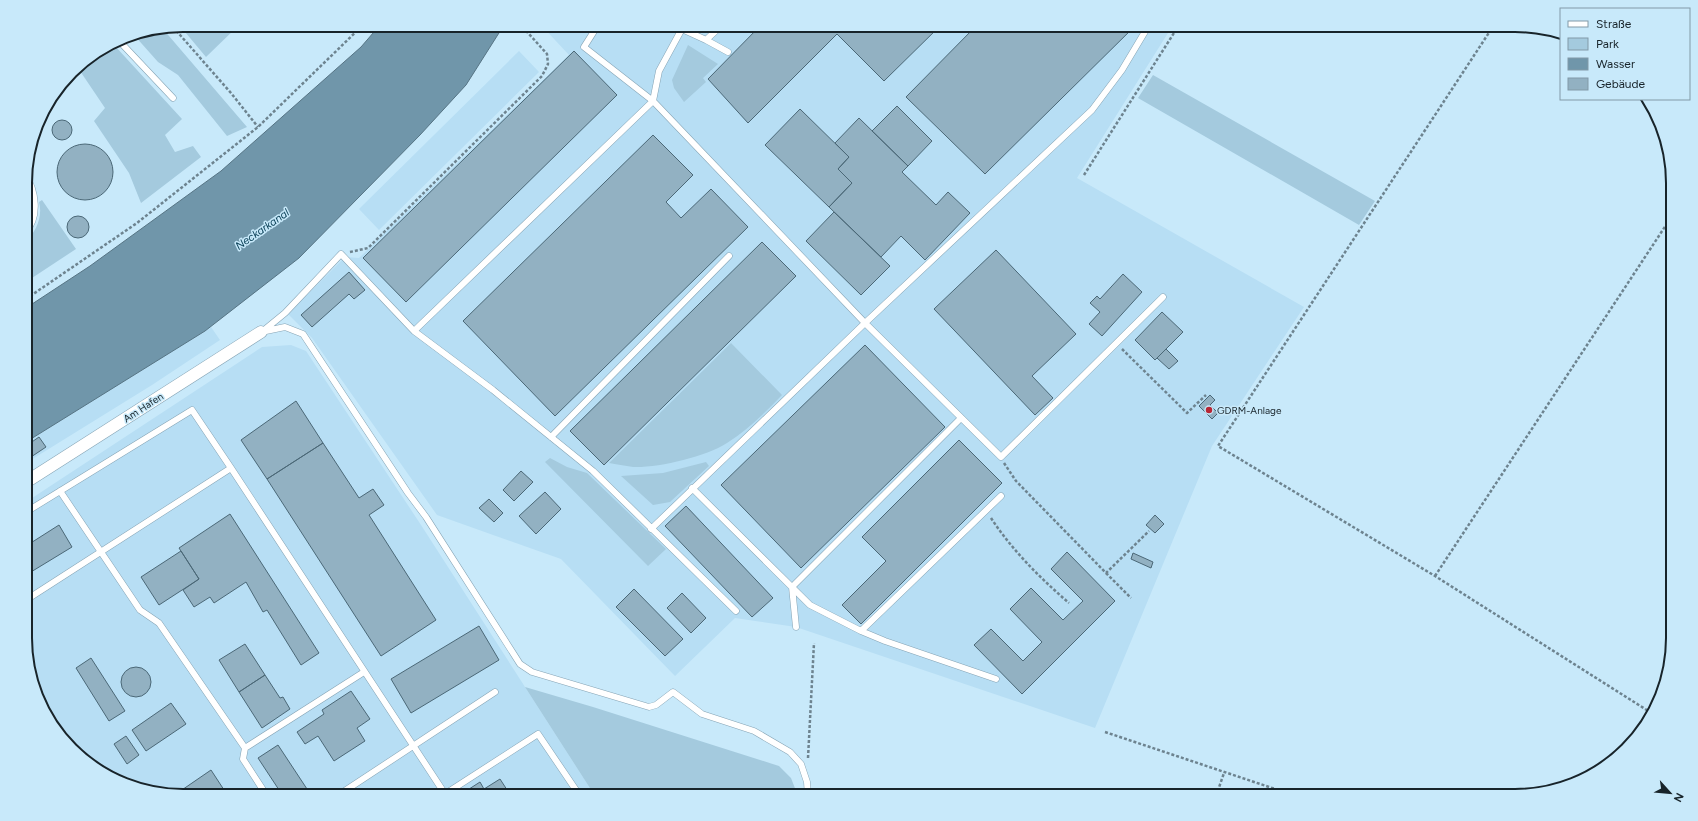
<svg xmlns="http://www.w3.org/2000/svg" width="1698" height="821" font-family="Figtree,sans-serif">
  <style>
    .built { fill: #b7def4 }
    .green { fill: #a4cade }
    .water { fill: #7096aa; stroke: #567484 }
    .building { fill: #92b1c2; stroke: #4b6877 }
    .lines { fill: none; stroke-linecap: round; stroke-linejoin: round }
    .service-casing { stroke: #86a4b5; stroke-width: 7 }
    .minor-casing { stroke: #86a4b5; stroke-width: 13 }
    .path { stroke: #6d838f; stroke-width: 2.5; stroke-dasharray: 3 2; stroke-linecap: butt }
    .service { stroke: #fff; stroke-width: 6 }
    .minor { stroke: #fff; stroke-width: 12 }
    .poi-dot { fill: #b72634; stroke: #c8e9fa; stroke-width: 1.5 }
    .labels { text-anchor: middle; stroke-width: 3; stroke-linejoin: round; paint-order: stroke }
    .street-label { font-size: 10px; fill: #18242a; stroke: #c8e9fa }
    .poi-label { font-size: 10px; fill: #18242a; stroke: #c8e9fa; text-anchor: start }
    .water-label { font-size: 11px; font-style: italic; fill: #063c53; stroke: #c8e9fa }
    .rim { fill: none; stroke: #18242a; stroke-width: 2 }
  </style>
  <rect width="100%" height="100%" fill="#c8e9fa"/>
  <path class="built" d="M541,25h632l-96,153 227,129 -92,139 -117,282 -299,-101 -61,-9 -60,58 -114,-117 -124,-44 -125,-177 -24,-24 57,-57 14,1 210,-203z
    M519,51l20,21 -160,158 -20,-21z
    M211,327l9,13 -68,45 -126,78v-21z
    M291,345l15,6 115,174 174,271h-412l-69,-16 -56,-46 -21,-36 -11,-39v-157l236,-155z"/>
  <path class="green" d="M183,25h56l-33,32 -26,-31z
    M163,29l84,98 -20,9 -49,-61 -20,-13 -24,-27z
    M688,45l30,19 -15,14 3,4 -22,20 -10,-14 -2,-8z
    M115,46l67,73 -17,16 10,17 18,-6 8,11 -60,46 -12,-30 -35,-52 11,-13 -27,-40z
    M1153,75l222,126 -16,24 -221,-127z
    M42,200l34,49 -44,29 -6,-10v-26c10,-11 17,-25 13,-40z
    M731,343l51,52c-17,18 -35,35 -55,48 -22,14 -69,25 -94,24 -8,-1 -17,-3 -24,-4z
    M550,458l17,9 20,6 79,76 -18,17 -103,-104z
    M706,462l3,4 -39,36 -17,3 -32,-29 42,-3z
    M525,687l68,20 186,59 12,12 7,18h-203z"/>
  <path class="water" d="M380,25h124l-38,60 -46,50 -121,123 -94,73 -179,111v-134l64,-42 131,-95 140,-124z"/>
  <path class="building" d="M572,25h14l-5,7z
    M761,25h180l-57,56 -47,-47 -89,89 -40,-44z
    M977,25h159l-151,149 -79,-77z
    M574,51l43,44 -211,207 -43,-44z
    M897,106l35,35 -24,25 -36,-35z
    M800,109l49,48 -11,12 14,14 -23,24 -64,-62z
    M859,118l49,48 -6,6 34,33 12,-13 22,21 -45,47 -24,-24 -20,21 -52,-50 23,-24 -14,-14 11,-12 -14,-14z
    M52 130a10 10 0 1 1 20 0a10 10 0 1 1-20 0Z
    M653,135l40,40 -27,27 15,16 30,-29 37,38 -193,189 -92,-95z
    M57 172a28 28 0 1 1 56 0a28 28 0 1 1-56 0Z
    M834,212l56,54 -29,29 -55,-54z
    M67 227a11 11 0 1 1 22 0a11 11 0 1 1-22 0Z
    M762,242l34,34 -192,189 -34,-34z
    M996,250l80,84 -44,42 21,22 -18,17 -101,-106z
    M349,272l16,18 -11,9 -5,-5 -37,33 -11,-12z
    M1123,274l19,18 -40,44 -13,-12 11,-12 -10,-9 7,-7 3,3z
    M1162,312l21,20 -28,28 -20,-20z
    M865,345l80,82 -144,141 -80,-83z
    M1166,349l12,12 -9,8 -12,-11z
    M1210,395l5,5 -5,5 8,8 -6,6 -13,-13z
    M296,401l27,42 -56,36 -26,-39z
    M39,437l7,10 -18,12 -2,-2v-11z
    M959,440l43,43 -141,141 -19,-19 44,-44 -24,-24z
    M323,443l36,55 14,-9 11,16 -15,10 67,105 -55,36 -114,-177z
    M521,471l12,11 -19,19 -11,-11z
    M545,492l16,17 -25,25 -17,-18z
    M489,499l14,14 -9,9 -15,-14z
    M686,506l87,92 -21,19 -87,-91z
    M230,514l89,139 -18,12 -34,-55 -4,2 -17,-30 -32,21 -4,-6 -16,10 -11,-17 16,-11 -20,-31z
    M1155,515l9,9 -9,9 -9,-8z
    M59,525l13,22 -46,28v-29z
    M181,551l18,28 -40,26 -18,-28z
    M1067,552l48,49 -93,93 -48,-49 17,-16 32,32 19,-19 -32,-33 21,-21 32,32 20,-19 -32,-32z
    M1133,553l20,9 -2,6 -20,-9z
    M634,589l49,50 -18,17 -49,-49z
    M682,593l24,25 -15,15 -24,-25z
    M479,626l20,34 -88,53 -20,-34z
    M245,644l20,31 -26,17 -20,-32z
    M91,658l34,53 -16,10 -33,-53z
    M121 682a15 15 0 1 1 30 0a15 15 0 1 1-30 0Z
    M265,675l15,23 3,-1 7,12 -28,19 -23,-36z
    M351,691l19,28 -13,9 8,13 -31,20 -16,-25 -13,8 -8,-12 27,-18 -2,-4z
    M171,703l15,21 -40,27 -14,-21z
    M126,736l13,19 -12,9 -13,-20z
    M278,745l31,47 -6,4h-20l-25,-38z
    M211,770l17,26h-45l-7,-2z
    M500,779l11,17h-42l-3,-5 14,-9 4,7z"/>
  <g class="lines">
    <g class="service-casing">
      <path id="service" d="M598,25l-14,22 69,54 212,222 136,134 162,-160
        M682,29l24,11 16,-15
        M706,40l22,12
        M116,41l7,4 50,53
        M25,174c11,17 15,43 0,59
        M263,331l22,-18 56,-59 73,77 79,59 100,81 143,140
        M414,331l239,-230 6,-30 25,-46
        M261,332l24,-5 18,7 105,159 18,24 94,147 12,8 117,35 7,-2 17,-13 29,22 52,17 36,21 11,12 6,18 1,14
        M551,437l178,-181
        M231,468l214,326
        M692,488l118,117 51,26 140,-135
        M60,491l80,119 19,13 86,125 119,-76
        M26,512l166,-102 39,58 -205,132
        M651,529l214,-206 227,-213 30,-40 27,-45
        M792,587l169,-169
        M792,587l4,40
        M861,631l24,10 111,38
        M245,748l-2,11 24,37
        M337,796l158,-104
        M442,796l96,-62 42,62"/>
    </g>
    <g class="minor-casing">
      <path id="minor" d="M26,482l235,-150"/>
    </g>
    <path class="path" d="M1494,25l-276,421 217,130 218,138
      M173,27l58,66 27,34
      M1084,175l95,-150
      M350,252l18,-4 174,-172 6,-12 -1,-10 -26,-29
      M26,299l111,-76 121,-96 105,-102
      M1122,349l65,64 19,-18
      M1004,463l12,18 90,92 43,-42
      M991,518c21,32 49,60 78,85
      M1106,573l25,25
      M1435,576l237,-360
      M1105,732l191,64
      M808,758l6,-115
      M1216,796l8,-23"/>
    <use href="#service" class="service"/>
    <use href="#minor" class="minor"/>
  </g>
  <circle class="poi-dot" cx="1209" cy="410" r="4"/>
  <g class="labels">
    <g class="street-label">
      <text transform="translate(143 407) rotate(-33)" y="4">Am Hafen</text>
    </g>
    <g class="poi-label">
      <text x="1217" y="414">GDRM-Anlage</text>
    </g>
    <g class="water-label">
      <text transform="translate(262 229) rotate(-35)" y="4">Neckarkanal</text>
    </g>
  </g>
  <path d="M0 0H1698V821H0ZM183 32H1515A151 151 0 0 1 1666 183V638A151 151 0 0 1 1515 789H183A151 151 0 0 1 32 638V183A151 151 0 0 1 183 32Z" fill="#c8e9fa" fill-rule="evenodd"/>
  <path class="rim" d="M183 32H1515A151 151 0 0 1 1666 183V638A151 151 0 0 1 1515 789H183A151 151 0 0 1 32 638V183A151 151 0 0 1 183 32Z"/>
  <rect x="1560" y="8" width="130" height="92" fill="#c8e9fa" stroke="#829aa7"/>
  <rect x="1568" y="21" width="20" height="6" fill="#ffffff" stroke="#829aa7"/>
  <text x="1596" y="28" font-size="12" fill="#18242a">Straße</text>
  <rect x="1568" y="38" width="20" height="12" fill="#a4cade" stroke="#829aa7"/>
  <text x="1596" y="48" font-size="12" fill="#18242a">Park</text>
  <rect x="1568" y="58" width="20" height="12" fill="#7096aa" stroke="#829aa7"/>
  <text x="1596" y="68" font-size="12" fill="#18242a">Wasser</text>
  <rect x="1568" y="78" width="20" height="12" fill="#92b1c2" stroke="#829aa7"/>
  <text x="1596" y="88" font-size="12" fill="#18242a">Gebäude</text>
  <g transform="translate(1670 793) rotate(117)" stroke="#c8e9fa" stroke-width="3" paint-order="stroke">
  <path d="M0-3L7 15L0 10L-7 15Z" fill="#18242a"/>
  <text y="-6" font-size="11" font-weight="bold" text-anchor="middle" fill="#18242a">N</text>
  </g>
</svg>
